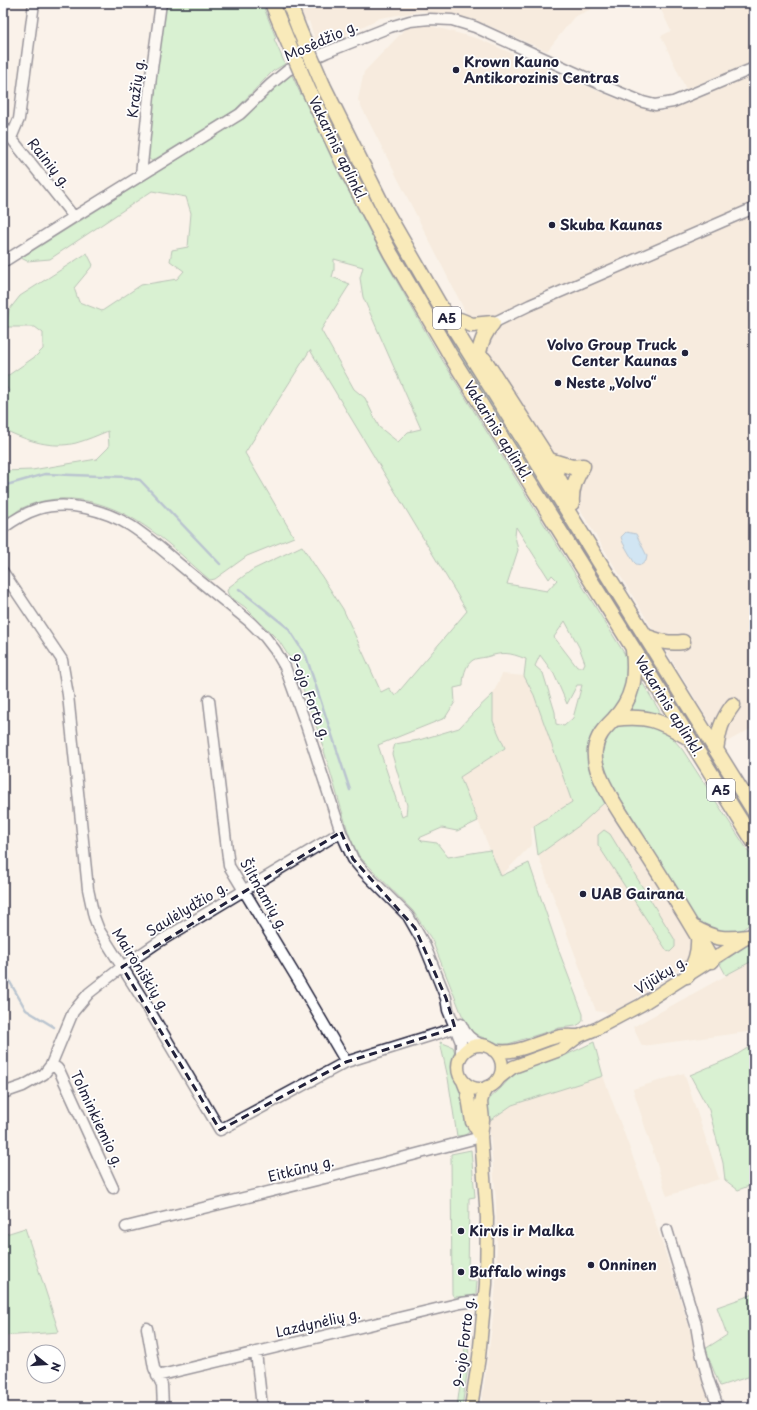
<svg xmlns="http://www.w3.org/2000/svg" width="757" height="1410" font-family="'Playpen Sans',sans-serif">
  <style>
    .built { fill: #f3e2d0 }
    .green { fill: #b1efb5; stroke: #6a8878; fill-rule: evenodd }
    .water { fill: #9fd5fe; stroke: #6d8db0 }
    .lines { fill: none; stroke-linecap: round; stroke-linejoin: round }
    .stream { stroke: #6d8db0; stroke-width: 2.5 }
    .minor-casing { stroke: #22223b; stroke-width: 13 }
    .major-casing { stroke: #22223b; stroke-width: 15 }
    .highway-casing { stroke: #22223b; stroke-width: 17 }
    .minor { stroke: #fff; stroke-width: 10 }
    .major { stroke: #f9e181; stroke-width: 12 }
    .highway { stroke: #f9e181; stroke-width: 14 }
    .highway-bridge-casing { stroke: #22223b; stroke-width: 17; stroke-linecap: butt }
    .highway-bridge { stroke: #f9e181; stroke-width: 14 }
    .marked { fill: none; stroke: #22223b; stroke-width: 3; stroke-dasharray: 8 5; stroke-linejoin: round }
    .poi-dot { fill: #22223b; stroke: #fff; stroke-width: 1.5 }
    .labels { text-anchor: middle; stroke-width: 3.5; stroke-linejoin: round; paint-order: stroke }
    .shield { fill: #fff; stroke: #646476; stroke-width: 1 }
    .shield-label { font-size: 13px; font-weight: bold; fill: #22223b }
    .street-label { font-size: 14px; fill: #22223b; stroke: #fff }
    .poi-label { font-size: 14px; font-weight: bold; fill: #22223b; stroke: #fff; text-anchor: start }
  </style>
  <rect width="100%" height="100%" fill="#faf2ea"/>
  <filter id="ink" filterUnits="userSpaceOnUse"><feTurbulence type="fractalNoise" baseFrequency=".025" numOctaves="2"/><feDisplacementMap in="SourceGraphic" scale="8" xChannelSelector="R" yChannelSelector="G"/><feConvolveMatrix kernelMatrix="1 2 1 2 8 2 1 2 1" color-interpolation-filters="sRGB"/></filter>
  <g filter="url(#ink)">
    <path class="built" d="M298,3h306l-30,14 -27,34 -62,-27 -17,-6 -47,-7 -41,7 -62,30 -9,-27 -4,1z
      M658,3h96v58l-68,28 -25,-53 10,-5z
      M413,21l66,18 135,59 48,14 46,-20 46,-16v660l-4,-7 -27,15 -144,-236 -33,-59 -76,-128 -112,-221 6,-28z
      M502,674l22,2 10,19 38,107 -41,26 1,16 -31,32 -41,-99 45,-29 -12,-27v-27z
      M605,802l83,132 4,8 2,9 -8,14 -62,41 -16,7 -12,-2 -58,-156 41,-30z
      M754,960v71l-112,15 -9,-19z
      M684,1073l35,106 -52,17 -34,-107z
      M603,1076l42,114 70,217h-234l11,-79 4,-43 1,-40 -1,-45 -7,-79 23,-16z"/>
    <path class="green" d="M165,3h97l14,35 -2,1 11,25 -12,7 -38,39 -83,51 -4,-3c3,-52 12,-103 17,-155z
      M291,73l10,22h2l38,81 42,81 53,93 188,303 6,16v12l-14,27 -18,17 -9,17 -1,13 3,13 14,34 -25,23 -42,30 -4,-29 38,-24 -38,-107 -10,-19 2,-17c-18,-7 -22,-7 -40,-2 -4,1 -10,1 -13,3 -8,5 -10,17 -10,26l-9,2 1,14 -10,16 -67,27 24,72 4,-2 1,-10 -15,-51 3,-10 24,-4 40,-12 16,-17 18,-17v27l12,27 -45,29 18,44 -21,10 -15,-3 -23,10 3,3 15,2 11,14 42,-7 11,26 28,-13 31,91 23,60v6l-2,3 -5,3 -17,2 -51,16h-8l-21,-8 -8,-5 -9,-16 -30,-75 -19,-29 -54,-55 -9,-18 -31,-104 -24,-68 -16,-25 -34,-34 -16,-11 -2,-5 2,-4 23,-17 50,-24 41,63 38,83 8,-4 6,8 72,-85 -157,-261 -65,103 49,84 -47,19 -32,23 -5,1c-19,-16 -38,-35 -58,-49 -38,-28 -87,-44 -132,-22 -6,4 -11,9 -17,13v-51l29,-1 65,-11 12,-12 -1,-16c-10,4 -21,9 -32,12 -24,6 -48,-2 -69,-12l-4,3v-39l6,-4 -6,-9v-3l33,-23 7,-7v-16l-8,-6h-29l3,-17 11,-14 67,-43 6,12 -19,23 5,14 23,9 39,-26 36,-6 7,-8 -14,-10 2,-11 16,-3 3,-34 -5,-16 -34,-6 -102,68 -23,2 -6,-3 221,-139zM334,259l29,8 -3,11 3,19 58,132 -13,3 -10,10 -19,-15 -14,-29 -11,-9 -33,-59 29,-46 -18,-7 2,-7zM516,527l33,52 3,-4 5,5 -10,11 -40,-7 11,-34 -3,-14zM565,621l14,26 6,16 -2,4h-6l-23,-30zM540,655l14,19 13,30 10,-19h5l-9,33 -9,8 -8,-2 -1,-12 -12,-39 -8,-7z
      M318,87l20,44 48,96 154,251 -5,2 -86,-140 -66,-113 -28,-53 -40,-85z
      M552,499l202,323v10l-206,-330z
      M642,682l21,35 -16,-6 -18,2 -1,-4 8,-14z
      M630,720l35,10 17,19 72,111v61c-4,3 -9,7 -13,9 -15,5 -32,-3 -45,-10l-86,-139c-13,-29 -11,-47 20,-61z
      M604,830l6,4 65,106v7l-5,5 -3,-1 -69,-106v-10z
      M754,940v20l-28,15 -6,-11z
      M440,1042l13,5 2,6 -3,15 1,9 9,15 7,40 -4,3 -8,1 -9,-58z
      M594,1042l9,34 -91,29 -23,16c-3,-24 -3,-18 12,-33 5,-5 8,-10 14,-14l49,-18z
      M754,1044v140l-16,6 -13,-10 -2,-17 -14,-53 -19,-35 43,-18z
      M471,1150l4,47 -6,1 -1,83h9l-1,13 -2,2 -20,1 -2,-3 -1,-140z
      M25,1228l34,104 -56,4v-101z
      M754,1294v81l-34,11 -15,-37 22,-14 -10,-28z
      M465,1347h3l1,13 -7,47h-5z"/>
    <path class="water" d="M626,532l10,2 11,22 -1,5 -5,4 -5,-1 -2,-2 -11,-19 -2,-6z"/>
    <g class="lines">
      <path class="stream" d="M3,486l42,-12 82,3 13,3 80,84
        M239,589l49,39 18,28 44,134
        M3,919l4,58 19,33 28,17"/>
      <g class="minor-casing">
        <path id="minor" d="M3,126l8,12 63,79
          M11,138l8,-19 15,-116
          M141,175l10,-99 10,-73
          M3,262l71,-45 166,-103 31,-30 17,-14 39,-18 63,-25 20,-6 20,-2 22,1 23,7 134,61 34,14 12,3 18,-3 81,-34
          M493,323l37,-18 224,-97
          M3,528c11,-8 22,-15 35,-19 30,-9 67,1 93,17 17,11 33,25 48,38 24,20 48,39 71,58l15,15 10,13 10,17 21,58 35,107 12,27 10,12 45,45 16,28 22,54 2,12 13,32v13
          M3,572l59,88 6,35 20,194 6,28 5,13 49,78 72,122 126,-68 109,-34 8,2
          M209,700l20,166 69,114 48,82
          M461,1024c4,11 11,17 21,21
          M51,1065l6,3 3,4 53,116
          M3,1093l20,-7 21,-12 7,-9 22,-53 16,-19 33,-26 35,-24 184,-111
          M126,1227l211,-52 144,-38
          M667,1230l29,95 4,24 8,30 10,28
          M147,1328l7,40 8,17 1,22
          M256,1352l6,55
          M157,1376l304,-73 24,-3"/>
      </g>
      <g class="major-casing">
        <path id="major" d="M458 1067a22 22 0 1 1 44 0a22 22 0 1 1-44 0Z
          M493,1050c22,6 42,-8 64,-13 7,-2 15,-1 22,-1
          M499,1078l14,-11 49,-18 17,-13 17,-7 45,-24 113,-72
          M463,1081l4,10 5,31 9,15
          M471,1407l8,-50 7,-73 1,-66 -6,-81 2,-17 -2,-18 2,-8 4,-7"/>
      </g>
      <g class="highway-casing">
        <path id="highway" d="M272,3l13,32
          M289,3l10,26
          M323,85l63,127 53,92 315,507
          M309,91l33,70 49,93 61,104 302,484
          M460,320l12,5 21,-2
          M479,352c3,-12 6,-20 14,-29
          M484,359l65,101 21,40
          M549,460l23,7 11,-1
          M572,503c-1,-14 4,-25 11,-37
          M645,636c13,5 23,8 38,6
          M633,650c3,27 1,48 -20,70 -9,9 -16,16 -18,30 -1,8 1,16 4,24 9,23 25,44 38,65 26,40 51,80 75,122
          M614,719c33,-4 45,1 73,18
          M716,750c3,-20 5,-29 17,-45
          M693,927c21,12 31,13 55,10
          M687,976c8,-13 12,-23 11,-39"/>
      </g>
      <use href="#minor" class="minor"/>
      <use href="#major" class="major"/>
      <use href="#highway" class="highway"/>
      <g class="highway-bridge-casing">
        <path id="highway-bridge" d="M299,29l24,56
          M285,35l24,56"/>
      </g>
      <use href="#highway-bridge" class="highway-bridge"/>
    </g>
  </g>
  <path d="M0 0H757V1410H0ZM341,832l12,27 62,69 31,70 9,30 -109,34 -126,68 -98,-163z" fill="#faf2ea" fill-opacity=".55" fill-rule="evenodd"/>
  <path class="marked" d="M341,832l12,27 62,69 31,70 9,30 -109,34 -126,68 -98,-163z"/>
  <g class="poi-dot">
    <circle cx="456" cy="70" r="4"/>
    <circle cx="552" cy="225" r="4"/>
    <circle cx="685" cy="353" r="4"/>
    <circle cx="558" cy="383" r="4"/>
    <circle cx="583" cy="894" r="4"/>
    <circle cx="461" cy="1231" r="4"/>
    <circle cx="591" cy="1265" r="4"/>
    <circle cx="461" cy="1272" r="4"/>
  </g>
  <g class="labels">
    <g class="shield">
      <rect x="433" y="307" width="28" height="22" rx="3"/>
      <rect x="707" y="779" width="28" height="22" rx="3"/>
    </g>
    <g class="shield-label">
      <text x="447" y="323">A5</text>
      <text x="721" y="795">A5</text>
    </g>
    <g class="street-label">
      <text transform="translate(321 41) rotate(-24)" y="5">Mosėdžio g.</text>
      <text transform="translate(136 88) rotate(-83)" y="5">Kražių g.</text>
      <text transform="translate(338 149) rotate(64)" y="5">Vakarinis aplinkl.</text>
      <text transform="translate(49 163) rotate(51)" y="5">Rainių g.</text>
      <text transform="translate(498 431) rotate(58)" y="5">Vakarinis aplinkl.</text>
      <text transform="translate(310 697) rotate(69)" y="5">9-ojo Forto g.</text>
      <text transform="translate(669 706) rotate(58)" y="5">Vakarinis aplinkl.</text>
      <text transform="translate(264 895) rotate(60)" y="5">Šiltnamių g.</text>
      <text transform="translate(187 909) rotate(-31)" y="5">Saulėlydžio g.</text>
      <text transform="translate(141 970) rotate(58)" y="5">Maironiškių g.</text>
      <text transform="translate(661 975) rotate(-32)" y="5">Vijūkų g.</text>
      <text transform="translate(97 1119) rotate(65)" y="5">Tolminkiemio g.</text>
      <text transform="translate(301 1169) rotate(-14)" y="5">Eitkūnų g.</text>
      <text transform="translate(318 1323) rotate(-13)" y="5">Lazdynėlių g.</text>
      <text transform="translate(464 1342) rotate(-83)" y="5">9-ojo Forto g.</text>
    </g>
    <g class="poi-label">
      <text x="464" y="67">Krown Kauno<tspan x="464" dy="16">Antikorozinis Centras</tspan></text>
      <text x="560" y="230">Skuba Kaunas</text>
      <text x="677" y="350" text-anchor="end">Volvo Group Truck<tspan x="677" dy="16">Center Kaunas</tspan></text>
      <text x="566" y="388">Neste „Volvo“</text>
      <text x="591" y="899">UAB Gairana</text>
      <text x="469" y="1236">Kirvis ir Malka</text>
      <text x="599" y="1270">Onninen</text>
      <text x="469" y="1277">Buffalo wings</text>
    </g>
  </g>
  <rect width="757" height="1410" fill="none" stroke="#fff" stroke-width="16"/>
  <rect x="8" y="8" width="741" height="1394" fill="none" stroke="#22223b" stroke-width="1.5" filter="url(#ink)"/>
  <g transform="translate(46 1364) rotate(107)"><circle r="19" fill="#ffffff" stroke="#a7a7b1"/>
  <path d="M0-3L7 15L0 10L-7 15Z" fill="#22223b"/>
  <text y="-6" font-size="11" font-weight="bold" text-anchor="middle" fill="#22223b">N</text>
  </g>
</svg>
